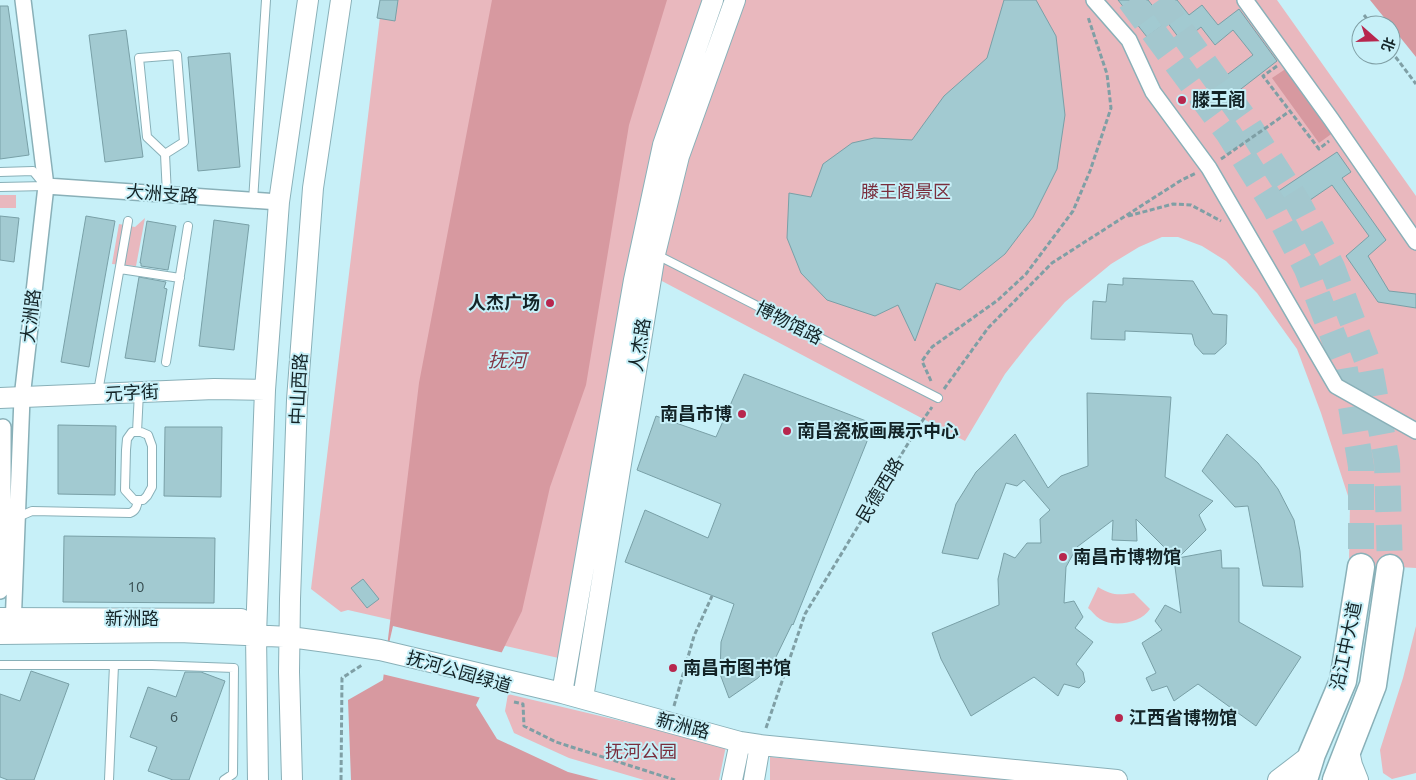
<svg xmlns="http://www.w3.org/2000/svg" width="1416" height="780" font-family="Ubuntu,'Noto Sans SC',sans-serif">
  <style>
    .green { fill: #e9b8be }
    .water { fill: #d799a0 }
    .pier { fill: #c7f0f8 }
    .building { fill: #a2cad1; stroke: #79a0a7 }
    .lines { fill: none; stroke-linecap: round; stroke-linejoin: round }
    .highway-tunnel { stroke: #a3c7ce; stroke-width: 26; stroke-dasharray: 26 13; stroke-linecap: butt }
    .lane-casing { stroke: #89b0b8; stroke-width: 10 }
    .street-casing { stroke: #89b0b8; stroke-width: 18 }
    .secondary-casing { stroke: #89b0b8; stroke-width: 22 }
    .highway-casing { stroke: #89b0b8; stroke-width: 29 }
    .path { stroke: #7f9fa5; stroke-width: 3; stroke-dasharray: 5 2.5; stroke-linecap: butt }
    .lane { stroke: #fff; stroke-width: 8 }
    .street { stroke: #fff; stroke-width: 15 }
    .secondary { stroke: #fff; stroke-width: 20 }
    .highway { stroke: #fff; stroke-width: 26 }
    .poi-dot { fill: #b7274e; stroke: #c7f0f8; stroke-width: 2 }
    .labels { text-anchor: middle; stroke-width: 4; stroke-linejoin: round; paint-order: stroke }
    .number-label { font-size: 15px; fill: #374d51 }
    .poi-label { font-size: 18px; font-weight: bold; fill: #132326; stroke: #c7f0f8; text-anchor: start }
    .park-label { font-size: 18px; fill: #7a2e3d; stroke: #c7f0f8 }
    .street-label { font-size: 18px; fill: #132326; stroke: #c7f0f8 }
    .water-label { font-size: 19px; font-style: italic; fill: #813543; stroke: #c7f0f8 }
  </style>
  <rect width="100%" height="100%" fill="#c7f0f8"/>
  <path class="green" d="M382,0h895l139,196v372l-67,-4 1,-62 -29,-89 -24,-64 -40,-56 -31,-32 -24,-15 -24,-9h-16l-23,10 -28,17 -46,38 -35,40 -25,32 -40,67 -305,-161 -62,387 -250,-57 -7,2 -30,-23z
    M0,195h16v13h-16z
    M145,218l-9,48 -24,-2 7,-40 16,3z
    M1098,587c15,9 20,8 36,6l16,16c-9,14 -36,19 -50,10 -5,-3 -8,-8 -12,-11z
    M1416,626v147l-24,6 -9,-6 -3,-23 23,-72z
    M508,694l218,52 -7,34h-75l-75,-22 -55,-25 -9,-22z
    M770,757l249,23h-249z"/>
  <path class="water" d="M492,0h175l-38,125 -43,260 -36,102 -28,124 -46,94 21,34 71,33 31,8h-248l-3,-80 35,-20 36,-297z
    M1370,0h46v57z
    M1287,68l47,64 -15,11 -47,-65z"/>
  <path class="pier" d="M393,626l111,27 -22,45 -100,-24z"/>
  <path class="building" d="M380,0h18l-3,21 -18,-3z
    M1004,0h32l20,36 9,79 -8,54 -24,48 -28,37 -45,36 -24,-7 -21,58 -17,-36 -23,11 -48,-16 -26,-27 -14,-35 2,-45 22,4 12,-33 29,-21 22,-5 38,2 32,-44 43,-38z
    M1118,0h30l7,9 11,-9h11l12,15 13,-10 16,20 21,-16 38,52 -58,45 -12,-16 46,-35 -20,-25 -18,15 -14,-18 -19,15 -15,-20 -20,15z
    M0,6h8l21,149 -29,4z
    M126,30l17,127 -38,5 -16,-127z
    M230,53l10,114 -42,4 -10,-114z
    M1337,152l14,20 -9,6 44,62 -18,16 21,35 27,3v14l-38,-6 -32,-46 23,-20 -37,-51 -41,28 -14,-21z
    M0,216l19,2 -5,44 -14,-2z
    M86,216l29,5 -26,146 -28,-5z
    M214,220l35,5 -15,125 -35,-4z
    M147,221l29,5 -8,44 -27,-4v-3h-1z
    M139,277l27,5 -2,6 3,1 -12,73 -30,-4z
    M1123,278l70,3 20,33 14,1 -1,29 -11,10h-12l-8,-9 -3,-11 -67,-3v9l-34,-1 2,-38 13,1 2,-18 15,1z
    M744,374l130,50 -81,201 -1,-1 -17,35 -17,19 -29,20 -9,-24 1,-32 13,-38 -109,-42 20,-52 63,28 13,-34 -84,-34 19,-54 60,21z
    M1087,393l84,4 -6,80 48,24 -14,14 7,15 -28,28 43,-8 1,18h17v54l62,35 -45,69 -58,-42 -24,17 -7,-15 -15,5 -6,-13 10,-5 -14,-30 20,-13 -7,-9 10,-16 16,8 -6,-46 -8,-17 -31,-31 1,22 -25,-1 1,-20 -36,27 -11,20 -2,36 10,-2 9,16 -8,11 18,14 -17,22 7,8 2,10 -6,6 -15,-4 -6,12 -24,-19 -63,39 -30,-57 -9,-26 67,-28 -1,-26 6,-26 11,5 12,-15h14l-1,-24 10,-9 -26,-30 -7,6 -11,-3 -28,76 -36,-6 14,-49 20,-32 39,-38 33,54 13,-12 27,-10z
    M58,425l58,1 -1,69 -57,-1z
    M165,427h57l-1,70 -57,-1z
    M1227,434l31,29 20,26 16,31 6,31 3,36 -40,-1 -15,-80 -13,1 -33,-36z
    M64,536l151,2 -1,65 -151,-1z
    M363,579l16,20 -12,9 -16,-20z
    M31,671l38,13 -35,96h-26l-8,-3v-83l20,7z
    M185,672h16l24,9 -36,99h-16l-25,-9 9,-24 -27,-10 18,-50 28,10z"/>
  <g class="lines">
    <path class="highway-tunnel" d="M1130,0l99,134 45,72 33,63 37,95 17,102v101
      M1159,0l84,117 55,86 34,64 38,101 17,94 3,106"/>
    <g class="lane-casing">
      <path id="lane" d="M165,154l-18,-17 -8,-79 38,-3 7,87 -19,12 2,41
        M0,172l33,-1 10,12
        M0,187l46,-1
        M253,201l13,-201
        M657,255l281,143
        M120,269l60,9
        M166,362l22,-136
        M98,392l30,-171
        M132,432h9l7,3 4,11v41l-5,9 -4,4h-9l-9,-10 1,-40 1,-11z
        M137,432l2,-40
        M18,517l14,-6 98,2c6,-2 7,-7 8,-13
        M0,665h152l82,3 -1,106 -9,6
        M109,780l5,-115"/>
    </g>
    <g class="street-casing">
      <path id="street" d="M1094,0l35,40 24,52 56,76 127,218 80,45
        M1245,0l86,119 85,123
        M46,186l233,16
        M0,591l3,-4v-160
        M13,627l9,-229 24,-212 -23,-186"/>
    </g>
    <g class="secondary-casing">
      <path id="secondary" d="M0,398l214,-9 51,1
        M0,618l241,1 15,16
        M0,634l179,-2 111,5 37,5 53,8 182,43 178,49 20,3 357,35
        M562,693l72,-413 29,-135 50,-145
        M583,698l72,-444 24,-98 56,-156
        M1348,747l4,18 6,15
        M258,780l-2,-145 9,-245 14,-188 29,-202
        M292,780l-3,-108 1,-73 7,-199 16,-212 28,-188
        M732,780l8,-38
        M754,780l6,-35
        M1278,780l34,-26"/>
    </g>
    <g class="highway-casing">
      <path id="highway" d="M1304,780l8,-26 31,-73 18,-114
        M1336,780l37,-95 17,-117"/>
    </g>
    <path class="path" d="M1364,15l8,10
      M1391,51l25,33
      M1277,66l-14,10 56,73 10,-8
      M1221,159l69,-48
      M1128,216l45,-12 18,1 30,16
      M931,381l-9,-20 10,-14 66,-47 28,-26 47,-63 17,-40 21,-63 -4,-34 -19,-57
      M944,389l44,-61 64,-65 128,-82 16,-8
      M514,702l9,2 1,22 32,16 119,38
      M674,706l20,-70 18,-40
      M766,728l39,-114 113,-187 14,-20
      M341,780l1,-102 20,-13"/>
    <use href="#lane" class="lane"/>
    <use href="#street" class="street"/>
    <use href="#secondary" class="secondary"/>
    <use href="#highway" class="highway"/>
  </g>
  <g class="poi-dot">
    <circle cx="1182" cy="100" r="5"/>
    <circle cx="550" cy="303" r="5"/>
    <circle cx="742" cy="414" r="5"/>
    <circle cx="787" cy="431" r="5"/>
    <circle cx="1063" cy="557" r="5"/>
    <circle cx="673" cy="668" r="5"/>
    <circle cx="1119" cy="718" r="5"/>
  </g>
  <g class="labels">
    <g class="number-label">
      <text x="136" y="592">10</text>
      <text x="174" y="722">6</text>
    </g>
    <g class="poi-label">
      <text x="1192" y="106">滕王阁</text>
      <text x="540" y="309" text-anchor="end">人杰广场</text>
      <text x="732" y="420" text-anchor="end">南昌市博</text>
      <text x="797" y="437">南昌瓷板画展示中心</text>
      <text x="1073" y="563">南昌市博物馆</text>
      <text x="683" y="674">南昌市图书馆</text>
      <text x="1129" y="724">江西省博物馆</text>
    </g>
    <g class="park-label">
      <text x="906" y="198">滕王阁景区</text>
      <text x="641" y="758">抚河公园</text>
    </g>
    <g class="street-label">
      <text transform="translate(162 194) rotate(4)" y="6">大洲支路</text>
      <text transform="translate(31 316) rotate(-83)" y="6">大洲路</text>
      <text transform="translate(789 323) rotate(27)" y="6">博物馆路</text>
      <text transform="translate(640 345) rotate(-81)" y="6">人杰路</text>
      <text transform="translate(299 389) rotate(-87)" y="6">中山西路</text>
      <text transform="translate(132 393) rotate(-3)" y="6">元字街</text>
      <text transform="translate(880 490) rotate(-59)" y="6">民德西路</text>
      <text x="132" y="625">新洲路</text>
      <text transform="translate(1346 646) rotate(-78)" y="6">沿江中大道</text>
      <text transform="translate(459 672) rotate(16)" y="6">抚河公园绿道</text>
      <text transform="translate(683 726) rotate(15)" y="6">新洲路</text>
    </g>
    <g class="water-label">
      <text x="507" y="367">抚河</text>
    </g>
  </g>
  <g transform="translate(1376 40) rotate(110)"><circle r="24" fill="#c7f0f8" stroke="#7f9ea4"/>
  <path d="M0-4L9 19L0 12L-9 19Z" fill="#b7274e"/>
  <text y="-8" font-size="14" font-weight="bold" text-anchor="middle" fill="#132326">北</text>
  </g>
</svg>
